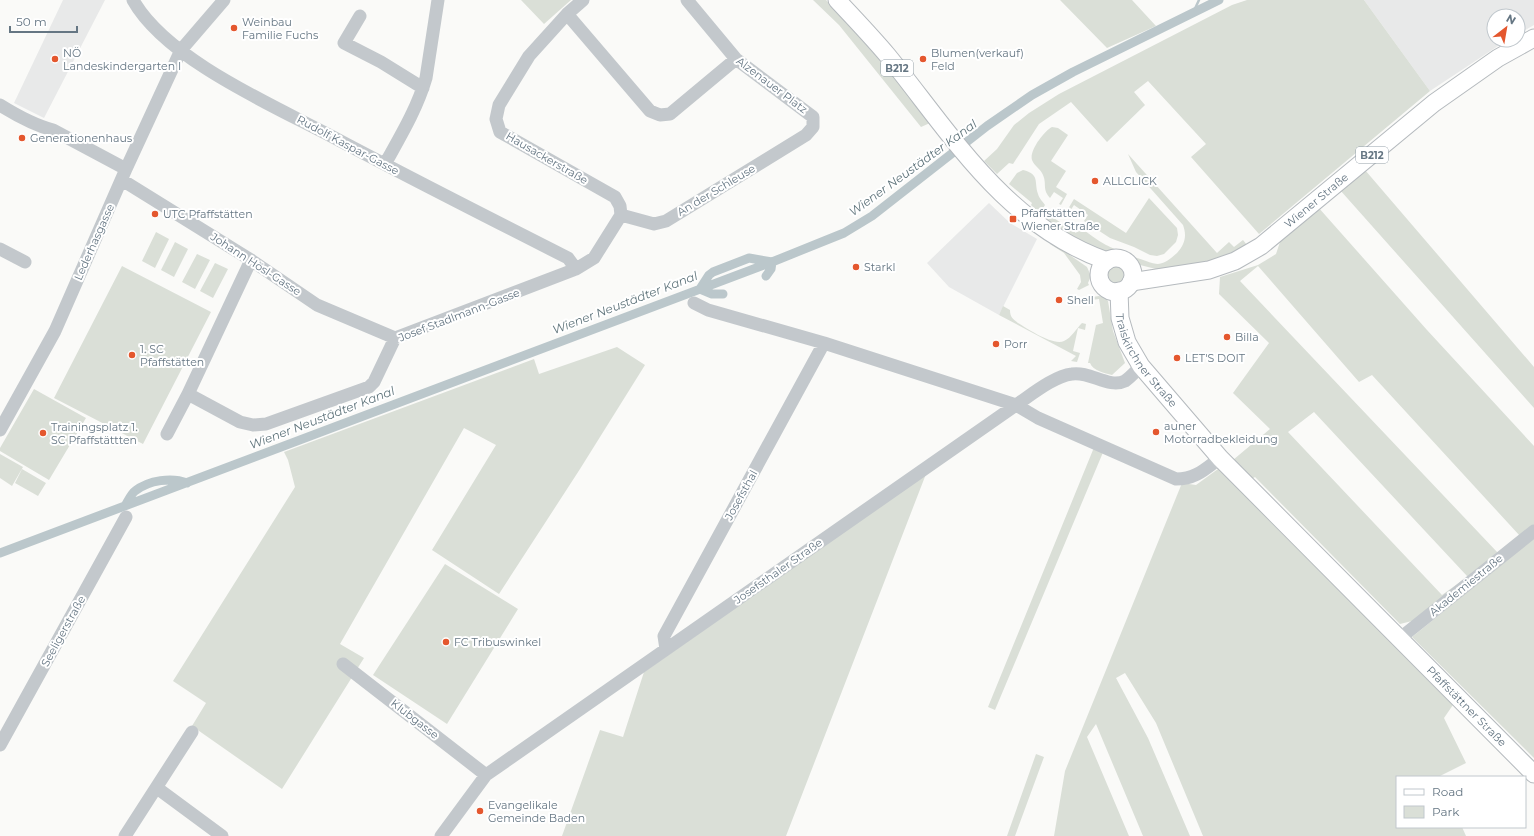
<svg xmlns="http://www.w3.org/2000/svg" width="1534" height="836" font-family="Montserrat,sans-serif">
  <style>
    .built { fill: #e8e9e9 }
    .green { fill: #dadfd7; fill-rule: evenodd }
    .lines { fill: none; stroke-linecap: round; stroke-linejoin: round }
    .stream { stroke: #bbc7cb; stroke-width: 2.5 }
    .canal { stroke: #bbc7cb; stroke-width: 9 }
    .major-casing { stroke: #b5babe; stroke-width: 19 }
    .minor { stroke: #c3c8cc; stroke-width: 13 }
    .major { stroke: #fff; stroke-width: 17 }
    .poi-dot { fill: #e4572e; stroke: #fff; stroke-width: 1.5 }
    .labels { text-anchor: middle; stroke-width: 4; stroke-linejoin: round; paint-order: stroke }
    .shield { fill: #fff; stroke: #939fa8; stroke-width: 1 }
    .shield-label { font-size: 10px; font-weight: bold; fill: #657683 }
    .poi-label { font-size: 11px; fill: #657683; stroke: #fff; text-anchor: start }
    .street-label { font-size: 11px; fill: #657683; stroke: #fff }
    .water-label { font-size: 12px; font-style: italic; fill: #60757c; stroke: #fff }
  </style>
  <rect width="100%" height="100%" fill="#fafaf8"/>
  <path class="built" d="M63,0h42l-61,118 -30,-15z
    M1364,0h170v25l-16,9v-18h-24v24h13l-77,51z
    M989,203l21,20 27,16 -38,76 -50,-28 -22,-24z"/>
  <path class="green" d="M521,0h50l-27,24z
    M813,0h13l39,40 65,83 -9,4 -82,-102z
    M1060,0h72l24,26 -49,22z
    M1247,0h117l66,91 -171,143 -68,-77 15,-13 -58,-63 -14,11 11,13 -38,37 -36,-40 -32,22 -26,40 -4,-1 -12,11 -13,-13 13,-12 17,-24 15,-12 30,-19 173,-89z
    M1052,127l6,1 10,7 -17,26 15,10 -10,16 11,7 -6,11 -2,-1 4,-6 -9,-6 -4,6c-8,-9 -3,-14 -7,-23 -2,-6 -9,-9 -11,-15 -3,-9 12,-29 20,-33z
    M1128,154l89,99 12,-11 5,5 9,-7 4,5 -9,9 -63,16 -19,-1 -20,-5 -15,-9 -19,-2 -48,-26 -23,-22 1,-2 -23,-19 8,-11 6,-3c17,4 11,12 15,24 1,4 5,8 7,11l-3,5 34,23 4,-6c8,6 17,13 26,18 8,4 44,19 52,19 8,-1 13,-6 19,-11 8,-9 10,-17 6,-28l-47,-53z
    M1365,170l169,197v41l-194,-218z
    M1149,198l28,30 1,7 -2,7 -12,12 -7,2 -7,-1 -16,-8 -24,-9 -26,-17 4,-6 -14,-10 -4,6 -2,-2 6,-10 52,34z
    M1318,207l109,123 107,116v79l-14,11 -148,-161 -13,7 -101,-116 -18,15 258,272 -82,67 -16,4 -145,-147 -5,3 -17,-20 37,-31 -37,-36 36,-50 -50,-49 1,-17 38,-12 18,-11 6,-18zM1314,412l153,164v1l-25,18 -154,-163z
    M156,232l13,7 -14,29 -13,-7z
    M175,242l13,7 -14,28 -13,-7z
    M1051,242l36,25 4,9 -3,7 1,2 -10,5 -2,-1 4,-7 -1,-7 -16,-22 -14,-9z
    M197,254l13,6 -15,29 -13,-7z
    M215,263l13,6 -15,29 -13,-7z
    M1104 275a11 11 0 1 1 22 0a11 11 0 1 1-22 0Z
    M122,266l89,46 -68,132 -89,-46z
    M1099,296l5,1 4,4 5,30 12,32 -13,12c-7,-2 -19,-4 -22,-12h-2l8,-38 7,-2 -4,-24 -14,2 7,-4z
    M1003,306l7,4c0,7 3,9 8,13 10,6 35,23 46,18 7,-3 13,-13 18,-18l4,1 -1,6 -7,-2 -5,23 7,2 -3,9 -6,-1 5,-5 -77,-41z
    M617,347l28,18 -65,104 -81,125 -67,-44 64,-105 -32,-17 -124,216 24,14 -82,131 -90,-63 14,-23 -33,-22 122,-194 -7,-27 -4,-8 250,-93 5,15z
    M34,389l52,29 -37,62 -49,-29v-3z
    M1095,445l9,5 -109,260 -7,-3z
    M0,454l23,13 -11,19 -12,-8z
    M22,469l24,14 -8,13 -23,-13z
    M1218,469l237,233 -11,16 22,45 -28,14h-41v50h65l4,9h-263l-47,-113 -31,-50 -9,5 32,60 42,98h-47l-47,-112 -9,13 42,99h-75l11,-65 117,-288 14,2z
    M926,474l-140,362h-224l38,-106 23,7 21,-65z
    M1534,538v220l-122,-121z
    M445,564l73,45 -71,115 -74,-49z
    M1036,754l8,3 -29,79h-8z"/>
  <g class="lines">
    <path class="stream" d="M1193,13l6,-13"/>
    <path class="canal" d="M723,294h-11l-12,-5 9,-14 4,-3 36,-14 23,4 -1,7 -5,7
      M125,506c3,-5 6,-12 10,-15 14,-11 37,-14 52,-8
      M0,553l772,-291 72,-29 28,-17 115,-90 45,-31 41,-23 146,-72"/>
    <g class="major-casing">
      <g id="major">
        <path d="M837,0c17,18 35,37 51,56 64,79 117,169 219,205"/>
        <circle cx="1116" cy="275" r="17"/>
        <path id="s1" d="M1131,282l78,-12 26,-9 26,-15 173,-143 64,-45 36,-20"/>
        <path id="s2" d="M1119,291l1,27 7,24 14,24 79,92 314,316"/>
      </g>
    </g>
    <path class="minor" d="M133,0c33,59 139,105 198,136 79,42 158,82 237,122l8,11
      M567,14l83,97 10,4 10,-1 66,-55
      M360,16l-16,27 37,19 42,26
      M0,105c16,10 34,20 53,25l73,39
      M385,164c15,-27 32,-55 41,-86l12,-78
      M122,180l129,80 66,45 78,33
      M621,215l33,9 12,-3 140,-86 7,-8v-10l-77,-58 -49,-59
      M0,249l25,13
      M694,303l14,7 116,33 192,62 22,13 138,61c20,0 29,-10 44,-21
      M188,394l52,28 13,3 13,-1 103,-37 5,-5 21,-44 181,-69 18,-11 27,-43 -1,-9 -5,-9 -115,-65 -4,-13 3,-14 30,-49 38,-42 16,-14
      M0,430l55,-99 71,-162 55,-119 43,-50
      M167,434l21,-40 63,-134
      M1399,639l135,-108
      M666,649l-2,-13 160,-293
      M343,664l143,111
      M0,745l126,-228
      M157,788l65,48
      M125,836l67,-104
      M441,836l45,-61 530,-370c15,-10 38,-29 56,-31 18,-3 37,15 53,7 6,-4 11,-10 16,-15"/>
    <use href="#major" class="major"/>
  </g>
  <g class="poi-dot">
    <circle cx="234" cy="28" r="4"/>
    <circle cx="55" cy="59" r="4"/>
    <circle cx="923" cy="59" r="4"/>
    <circle cx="22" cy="138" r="4"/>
    <circle cx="1095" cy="181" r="4"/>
    <circle cx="155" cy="214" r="4"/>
    <rect x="1009" y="215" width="8" height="8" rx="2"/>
    <circle cx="856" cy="267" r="4"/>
    <circle cx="1059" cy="300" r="4"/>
    <circle cx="1227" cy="337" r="4"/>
    <circle cx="996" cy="344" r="4"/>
    <circle cx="132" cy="355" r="4"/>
    <circle cx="1177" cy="358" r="4"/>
    <circle cx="1156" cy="432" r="4"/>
    <circle cx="43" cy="433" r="4"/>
    <circle cx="446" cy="642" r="4"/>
    <circle cx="480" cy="811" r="4"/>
  </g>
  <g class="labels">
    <g class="shield">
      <rect x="881" y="60" width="32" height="16" rx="3"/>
      <rect x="1356" y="147" width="32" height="16" rx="3"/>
    </g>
    <g class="shield-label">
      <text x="897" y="72">B212</text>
      <text x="1372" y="159">B212</text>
    </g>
    <g class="poi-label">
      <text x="242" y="26">Weinbau<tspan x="242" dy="13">Familie Fuchs</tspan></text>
      <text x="63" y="57">NÖ<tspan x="63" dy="13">Landeskindergarten I</tspan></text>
      <text x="931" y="57">Blumen(verkauf)<tspan x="931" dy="13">Feld</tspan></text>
      <text x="30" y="142">Generationenhaus</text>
      <text x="1103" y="185">ALLCLICK</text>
      <text x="1021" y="217">Pfaffstätten<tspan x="1021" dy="13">Wiener Straße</tspan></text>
      <text x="163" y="218">UTC Pfaffstätten</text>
      <text x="864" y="271">Starkl</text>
      <text x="1067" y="304">Shell</text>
      <text x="1235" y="341">Billa</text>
      <text x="1004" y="348">Porr</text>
      <text x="140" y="353">1. SC<tspan x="140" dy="13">Pfaffstätten</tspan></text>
      <text x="1185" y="362">LET'S DOIT</text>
      <text x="1164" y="430">auner<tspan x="1164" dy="13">Motorradbekleidung</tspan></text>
      <text x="51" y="431">Trainingsplatz 1.<tspan x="51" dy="13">SC Pfaffstättten</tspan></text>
      <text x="454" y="646">FC Tribuswinkel</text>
      <text x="488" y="809">Evangelikale<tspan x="488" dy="13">Gemeinde Baden</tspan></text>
    </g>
    <g class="street-label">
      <text transform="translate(772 85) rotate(37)" y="4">Alzenauer Platz</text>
      <text transform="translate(348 145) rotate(28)" y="4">Rudolf Kaspar-Gasse</text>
      <text transform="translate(547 158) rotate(30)" y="4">Hausackerstraße</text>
      <text transform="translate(716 190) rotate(-31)" y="4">An der Schleuse</text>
      <text dy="4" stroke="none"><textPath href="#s1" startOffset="208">Wiener Straße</textPath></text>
      <text transform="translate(94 242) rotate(-66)" y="4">Lederhasgasse</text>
      <text transform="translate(256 264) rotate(33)" y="4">Johann Hösl-Gasse</text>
      <text transform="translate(459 315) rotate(-21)" y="4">Josef Stadlmann-Gasse</text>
      <text dy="4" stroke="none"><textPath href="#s2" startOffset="77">Traiskirchner Straße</textPath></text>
      <text transform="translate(741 495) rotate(-61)" y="4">Josefsthal</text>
      <text transform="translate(778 571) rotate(-35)" y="4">Josefsthaler Straße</text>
      <text transform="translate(1466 585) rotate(-39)" y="4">Akademiestraße</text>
      <text transform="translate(63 631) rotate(-61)" y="4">Seeligerstraße</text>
      <text dy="4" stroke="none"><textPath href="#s2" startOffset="551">Pfaffstättner Straße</textPath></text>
      <text transform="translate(415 719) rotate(38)" y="4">Klubgasse</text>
    </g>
    <g class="water-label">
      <text transform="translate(913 168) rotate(-36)" y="4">Wiener Neustädter Kanal</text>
      <text transform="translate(625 303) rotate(-21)" y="4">Wiener Neustädter Kanal</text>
      <text transform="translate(322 418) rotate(-21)" y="4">Wiener Neustädter Kanal</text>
    </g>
  </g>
  <rect x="1396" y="776" width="130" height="52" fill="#ffffff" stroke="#c1c8cd"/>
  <rect x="1404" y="789" width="20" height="6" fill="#ffffff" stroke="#c1c8cd"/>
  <text x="1432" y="796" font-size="12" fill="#657683">Road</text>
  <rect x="1404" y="806" width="20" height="12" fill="#dadfd7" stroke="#c1c8cd"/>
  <text x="1432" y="816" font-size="12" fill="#657683">Park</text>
  <g transform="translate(1506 28) rotate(31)"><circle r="19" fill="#ffffff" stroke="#c1c8cd"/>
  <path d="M0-3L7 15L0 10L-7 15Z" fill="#e4572e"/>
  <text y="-6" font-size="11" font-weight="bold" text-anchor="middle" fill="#657683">N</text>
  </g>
  <path d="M10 26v6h67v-6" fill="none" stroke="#657683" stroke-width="2"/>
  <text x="16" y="26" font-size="12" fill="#657683" stroke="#ffffff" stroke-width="3" paint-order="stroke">50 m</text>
</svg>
